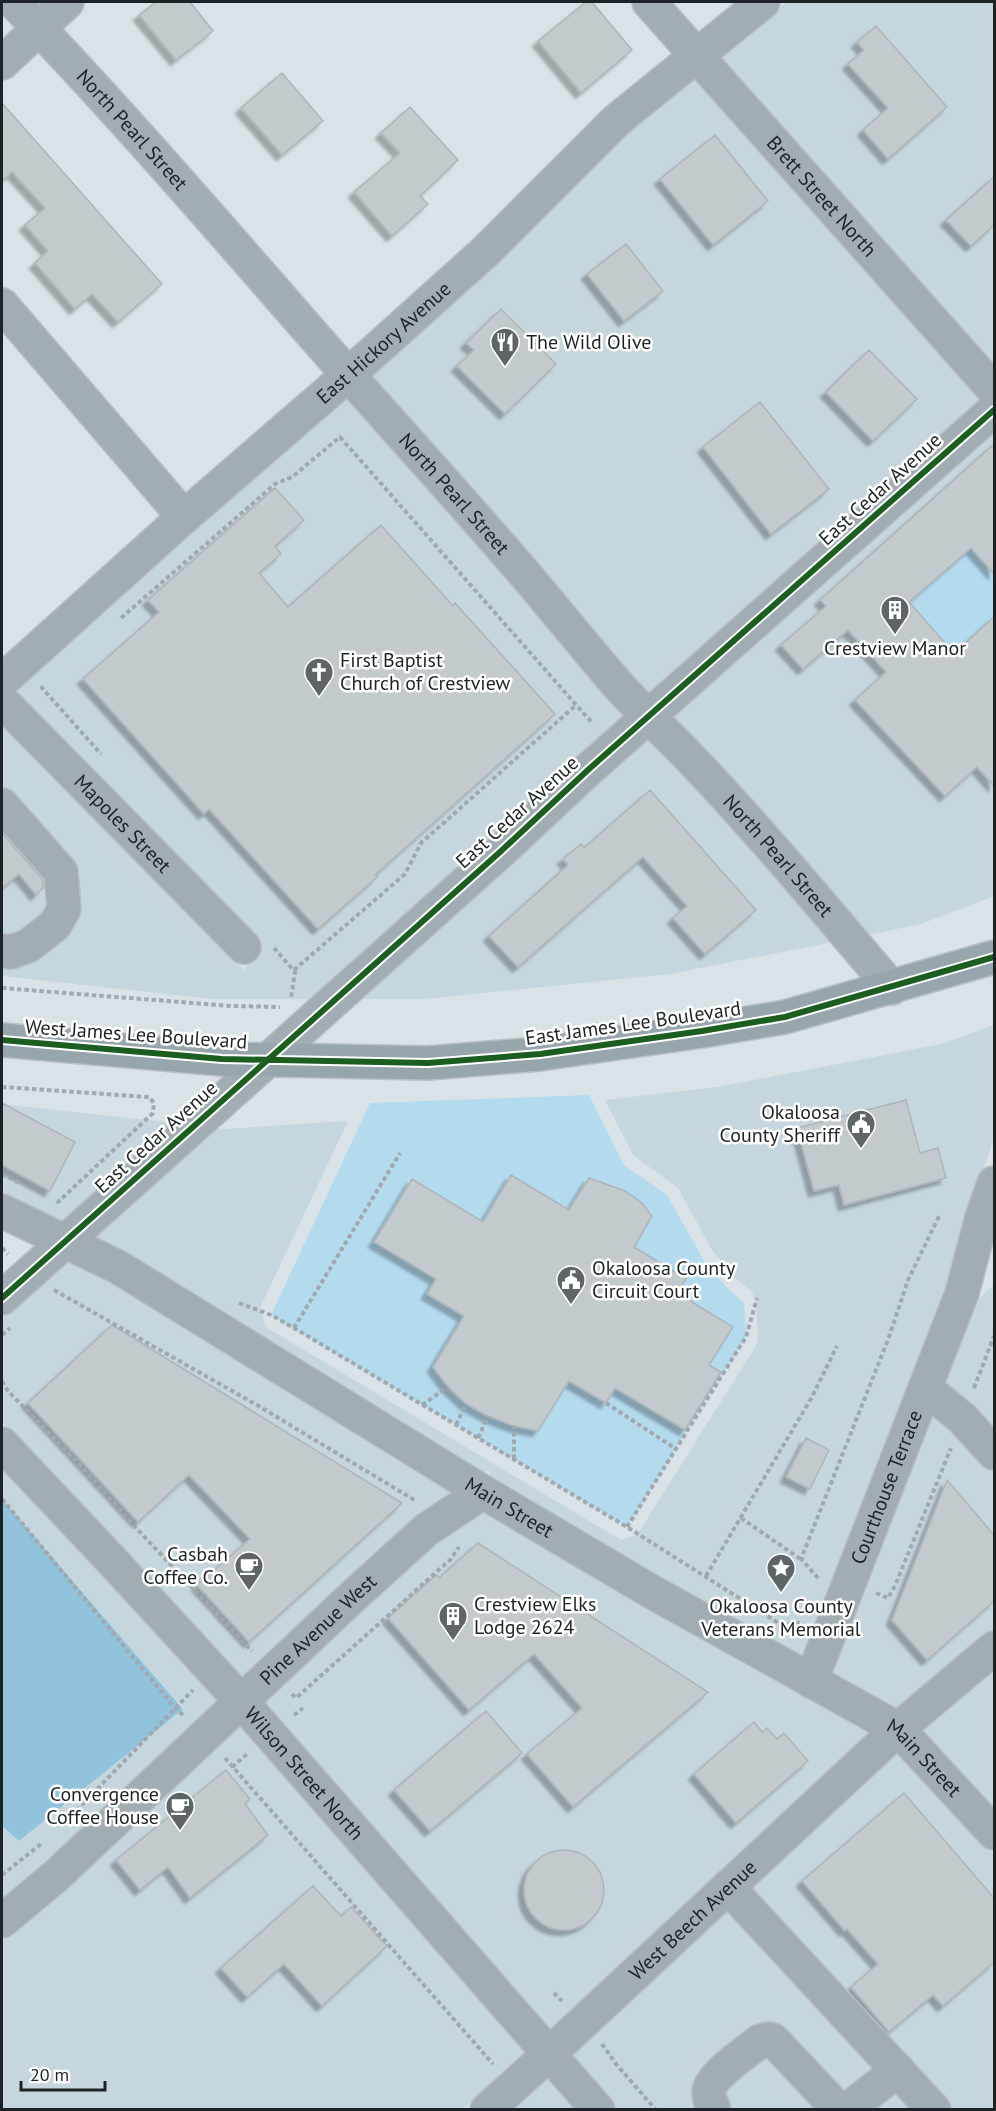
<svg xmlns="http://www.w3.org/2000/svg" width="996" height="2111" font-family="'PT Sans',sans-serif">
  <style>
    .built { fill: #c6d6df }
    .green { fill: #b4daee }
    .forest { fill: #92c3dd }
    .building { fill: #c3cace; stroke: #aeb5b9; stroke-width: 1.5; filter: url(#shadow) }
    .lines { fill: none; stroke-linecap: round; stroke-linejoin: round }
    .minor-casing { stroke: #b8bfc2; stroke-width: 36 }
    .major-casing { stroke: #b8bfc2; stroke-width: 36 }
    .path { stroke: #a1a9ae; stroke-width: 4; stroke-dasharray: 4.5 3; stroke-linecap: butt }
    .minor { stroke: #a2acb3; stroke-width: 33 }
    .major { stroke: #97a5ac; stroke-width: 33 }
    .cycleway-casing { stroke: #fff; stroke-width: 10 }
    .cycleway { stroke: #1b5e20; stroke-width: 6 }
    .labels { text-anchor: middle; stroke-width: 5; stroke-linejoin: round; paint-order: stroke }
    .street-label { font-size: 20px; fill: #1c2225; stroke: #fff }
    .poi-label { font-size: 20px; fill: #1c2225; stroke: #fff; text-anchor: start }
  </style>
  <defs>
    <filter id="shadow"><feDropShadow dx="-5.5" dy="5.5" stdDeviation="1.5" flood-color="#0004"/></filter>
  </defs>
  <rect width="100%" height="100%" fill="#d9e2e6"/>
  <path class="built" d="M786,2h208v366l-275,-311 32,-24z
    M695,76l288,323 -335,297 -278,-320 256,-243z
    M347,396l177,200 102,120 -316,283h-97l-211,-23v-253l242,247 19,-24 -250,-255 179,-161z
    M994,429v467l-73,28 -54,11 -197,-217z
    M647,738l33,32 96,105 57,67 -163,32 -245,25h-68z
    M994,1025v113l-25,73 -19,73 -8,7 4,5 -142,363 -310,-179 -6,-10 -5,4 -391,-237 122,-109 11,1 123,-8 -88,187 6,19 355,213 16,-5 119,-189 2,-9 -2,-35 -4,-10 -18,-15 -22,-27 -34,-62 -45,-33 -28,-55 112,-13 225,-43z
    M2,1104l171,19 -112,99 -59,-29z
    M66,1260l46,22 342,211 -213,186 -239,-257v-103z
    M994,1284v344l-98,82 -66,-36 140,-361h2l3,-10z
    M2,1466l218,234 -172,162 -46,39v-75l17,15 164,-133 -181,-209z
    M484,1511l387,221 -321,300 -288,-329 172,-159z
    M994,1669v142l-74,-80z
    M240,1723l287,329 -64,57 -461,1v-169l64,-53z
    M897,1751l97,104v254h-376l-48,-53z
    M548,2076l30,34h-68z"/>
  <path class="green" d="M971,548l23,26v43l-40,36 -57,-65 20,8z
    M589,1095l35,70 43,30 36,64 23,28 18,16 2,34 -119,190 -356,-212 99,-212z"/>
  <path class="forest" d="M2,1499l181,210 -164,132 -17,-15z"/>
  <path class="building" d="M156,2h34l23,29 -37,29 -37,-45z
    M586,2h6l40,48 -51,43 -43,-52z
    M876,26l71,81 -59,52 -25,-29 25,-22 -40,-44 16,-14 -7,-8z
    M282,73l41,48 -41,34 -41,-47z
    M2,103l160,181 -44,38 -26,-28 -17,15 -40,-46 13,-12 -23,-26 20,-17 -33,-36 -10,9z
    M410,107l48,53 -38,36 8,8 -36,32 -38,-44 46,-39 -19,-20z
    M715,135l53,66 -55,44 -53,-66z
    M994,177v48l-23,21 -25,-26z
    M626,244l37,47 -39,30 -37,-47z
    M501,309l55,55 -51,50 -48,-48 17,-16 -8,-7z
    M869,350l48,49 -44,42 -47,-49z
    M760,402l69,87 -58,45 -68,-87z
    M994,444v130l-23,-26 -62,54 45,51 40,-36v169l-17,-19 -32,29 -90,-96 31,-28 -38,-42 -45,39 -22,-24 45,-39 -6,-6z
    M275,488l29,32 -29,26 6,8 -22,19 29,34 93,-82 72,81 2,-3 100,111 -180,161 2,2 -59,52 -109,-120 -5,5 -121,-135 76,-67 -11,-12z
    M650,790l106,120 -51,44 -32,-36 14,-12 -44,-49 -125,110 -29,-31 79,-71 -5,-6 18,-15 3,4z
    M2,833l41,47v8l-7,7 -17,-21 -17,14z
    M906,1100l14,53 18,-5 8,30 -102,27 -5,-20 -25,6 -17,-63z
    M2,1103l73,39 -25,49 -48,-26z
    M511,1175l58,35 20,-32 36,13 17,12 10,13 -18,31 52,32 -9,14 56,34 -24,38 12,7 -36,58 -70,-42 -9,15 -37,-22 -31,50 -24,-5 -26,-10 -22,-12 -18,-17 -15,-20 31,-51 -37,-22 9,-15 -62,-37 38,-63 71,43z
    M112,1325l290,178 -153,139 -52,-57 53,-46 -61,-64 -51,47 -110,-119z
    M806,1438l23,12 -19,39 -24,-12z
    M947,1480l47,55v66l-67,59 -35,-40z
    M478,1543l230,149 -135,115 -46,-53 55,-46 -48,-54 -65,56 -81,-92 48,-43 3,3z
    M486,1711l36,42 -92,78 -36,-41z
    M754,1722l8,10 5,-4 10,11 7,-6 24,28 -72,62 -42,-49z
    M226,1770l24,29 -5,5 23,31 -78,63 -22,-31 -28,23 -24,-30z
    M904,1793l90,105v64l-51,44 -10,-11 -44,37 -38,-45 27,-23 -31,-35 -2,2 -43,-50z
    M524 1890a40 40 0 1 1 80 0a40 40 0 1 1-80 0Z
    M313,1886l28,30 10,-9 36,39 -65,60 -38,-42 -37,33 -26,-29z"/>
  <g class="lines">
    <g class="minor-casing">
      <g id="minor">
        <path id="s1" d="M14,2c101,105 197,216 293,326 75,86 154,171 228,258 26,31 51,62 77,92 24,29 53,53 79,81 70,73 135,152 201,229"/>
        <path id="s2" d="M649,2l345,388"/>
        <path d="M2,63l65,-61"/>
        <path d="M2,305l182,212"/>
        <path id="s3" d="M2,681l182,-164 164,-142 138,-124 131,-131 146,-118"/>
        <path id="s4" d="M2,701l242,246"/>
        <path d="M2,805l59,67 3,37 -9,16 -27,21 -17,6 -9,-1"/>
        <path id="s5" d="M2,1211l116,56 365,225 164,97 251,140 96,104"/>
        <path d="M2,1298l498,-446 89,-83 405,-359"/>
        <path d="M925,1388l37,30 32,35"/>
        <path id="s6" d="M2,1444l114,121 125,136 357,409"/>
        <path id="s7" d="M811,1681l151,-388 20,-76 12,-34"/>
        <path d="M728,1887l206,223"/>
        <path id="s8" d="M2,1921l55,-46 292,-275 77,-70 57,-38"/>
        <path id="s9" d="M487,2110l62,-56 349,-325 96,-81"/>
        <path d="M714,2110c-2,-6 -6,-12 -5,-19 2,-16 38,-39 51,-50l8,-2 5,1 66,70"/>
        <path d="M847,2110l51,-40"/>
      </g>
    </g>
    <g class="major-casing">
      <path id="major" d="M2,1040l220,19 206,4 112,-9 162,-23 83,-14 209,-60"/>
    </g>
    <path class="path" d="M121,618l154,-134 17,-7 48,-40 253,287
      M43,686l-1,2 59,66
      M274,948l21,24 -4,26
      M294,970l111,-96 16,-31 155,-138
      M2,988l229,18 49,1
      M2,1087l147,10 5,6 -1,10 -95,89 -2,-1
      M2,1174l18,9
      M2,1248l6,6
      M54,1290l203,115 159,96
      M239,1303l32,12 23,13 333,199 153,97 22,-1
      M294,1328l106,-175
      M2,1335l8,-7
      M2,1381l6,10 70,72 60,67 114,121
      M974,1388l20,-52
      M606,1403l70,46
      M422,1405l26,-18
      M456,1425l10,-21
      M478,1438l10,-22
      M514,1459v-33
      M2,1499l173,209 9,8
      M741,1518l61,42
      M627,1527l119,-190 11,-39
      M706,1576l106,-179 25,-51
      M818,1578l-16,-18 1,-6 86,-217 19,-57 32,-66
      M876,1593l12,5 7,-12 56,-138
      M292,1694l4,4 155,-139 8,-12
      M294,1715l9,-7
      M225,1758l268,306
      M232,1767l15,-13
      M71,1816l122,-126
      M2,1875l39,-31
      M554,1993l8,8
      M602,2044l14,20 40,46"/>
    <use href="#minor" class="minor"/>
    <use href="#major" class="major"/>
    <g class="cycleway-casing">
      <path id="cycleway" d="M2,1040l220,19 206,4 112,-9 162,-23 83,-14 209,-60
        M2,1298l498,-446 89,-83 405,-359"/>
    </g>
    <use href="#cycleway" class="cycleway"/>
  </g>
  <defs>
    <g id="restaurant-pin" transform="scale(1.5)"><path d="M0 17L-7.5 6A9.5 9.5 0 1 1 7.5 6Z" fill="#5e6569" stroke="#fff"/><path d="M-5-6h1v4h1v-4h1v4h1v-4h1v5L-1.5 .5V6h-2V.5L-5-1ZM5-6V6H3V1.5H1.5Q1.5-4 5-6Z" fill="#fff"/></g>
    <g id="building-pin" transform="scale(1.5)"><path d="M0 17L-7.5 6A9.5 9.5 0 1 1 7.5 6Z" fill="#5e6569" stroke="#fff"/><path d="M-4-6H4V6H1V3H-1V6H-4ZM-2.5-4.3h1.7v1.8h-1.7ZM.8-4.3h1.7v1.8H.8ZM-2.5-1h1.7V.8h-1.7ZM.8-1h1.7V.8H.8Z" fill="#fff"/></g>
    <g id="church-pin" transform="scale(1.5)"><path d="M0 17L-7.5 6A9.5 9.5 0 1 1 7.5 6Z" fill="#5e6569" stroke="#fff"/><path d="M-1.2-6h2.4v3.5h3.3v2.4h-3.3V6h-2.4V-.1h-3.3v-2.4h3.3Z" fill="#fff"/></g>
    <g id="civic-pin" transform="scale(1.5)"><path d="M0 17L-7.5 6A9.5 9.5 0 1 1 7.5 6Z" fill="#5e6569" stroke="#fff"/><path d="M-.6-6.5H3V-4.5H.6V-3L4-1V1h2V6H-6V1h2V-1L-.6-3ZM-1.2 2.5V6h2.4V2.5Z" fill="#fff"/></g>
    <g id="cafe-pin" transform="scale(1.5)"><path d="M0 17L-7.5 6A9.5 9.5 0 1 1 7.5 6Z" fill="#5e6569" stroke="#fff"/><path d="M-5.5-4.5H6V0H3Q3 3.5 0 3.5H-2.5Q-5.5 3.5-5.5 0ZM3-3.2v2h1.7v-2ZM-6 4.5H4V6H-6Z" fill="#fff"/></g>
    <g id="sight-pin" transform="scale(1.5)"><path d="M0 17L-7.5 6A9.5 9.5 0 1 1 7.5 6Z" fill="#5e6569" stroke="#fff"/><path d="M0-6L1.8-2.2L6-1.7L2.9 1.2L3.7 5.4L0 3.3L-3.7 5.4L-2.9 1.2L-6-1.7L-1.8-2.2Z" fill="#fff"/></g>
  </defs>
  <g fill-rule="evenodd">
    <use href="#restaurant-pin" x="505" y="342"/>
    <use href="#building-pin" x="895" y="610"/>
    <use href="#church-pin" x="319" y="672"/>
    <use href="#civic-pin" x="861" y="1124"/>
    <use href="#civic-pin" x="571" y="1280"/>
    <use href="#cafe-pin" x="249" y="1566"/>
    <use href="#sight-pin" x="781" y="1568"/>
    <use href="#building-pin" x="453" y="1616"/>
    <use href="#cafe-pin" x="180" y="1806"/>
  </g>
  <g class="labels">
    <g class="street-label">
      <text dy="7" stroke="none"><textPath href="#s1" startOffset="174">North Pearl Street</textPath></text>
      <text dy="7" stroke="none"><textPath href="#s2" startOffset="260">Brett Street North</textPath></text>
      <text dy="7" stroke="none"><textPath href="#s3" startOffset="510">East Hickory Avenue</textPath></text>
      <text transform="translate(880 489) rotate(-42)" y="7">East Cedar Avenue</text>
      <text dy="7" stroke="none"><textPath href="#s1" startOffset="660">North Pearl Street</textPath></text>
      <text transform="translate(517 812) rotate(-42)" y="7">East Cedar Avenue</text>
      <text dy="7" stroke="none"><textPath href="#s4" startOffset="172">Mapoles Street</textPath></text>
      <text dy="7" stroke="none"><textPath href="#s1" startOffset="1146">North Pearl Street</textPath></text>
      <text transform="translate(633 1023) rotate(-8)" y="7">East James Lee Boulevard</text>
      <text transform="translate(136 1034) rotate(4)" y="7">West James Lee Boulevard</text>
      <text transform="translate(156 1137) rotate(-42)" y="7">East Cedar Avenue</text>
      <text dy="7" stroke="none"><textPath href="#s7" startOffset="208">Courthouse Terrace</textPath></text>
      <text dy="7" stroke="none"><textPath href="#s5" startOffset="588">Main Street</textPath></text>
      <text dy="7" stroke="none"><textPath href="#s8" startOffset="430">Pine Avenue West</textPath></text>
      <text dy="7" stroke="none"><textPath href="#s5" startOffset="1074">Main Street</textPath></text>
      <text dy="7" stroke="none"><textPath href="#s6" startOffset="447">Wilson Street North</textPath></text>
      <text dy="7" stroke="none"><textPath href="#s9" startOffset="280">West Beech Avenue</textPath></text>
    </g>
    <g class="poi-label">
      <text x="526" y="349">The Wild Olive</text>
      <text x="895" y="655" text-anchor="middle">Crestview Manor</text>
      <text x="340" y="667">First Baptist<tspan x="340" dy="23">Church of Crestview</tspan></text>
      <text x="840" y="1119" text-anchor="end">Okaloosa<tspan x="840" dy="23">County Sheriff</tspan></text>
      <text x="592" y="1275">Okaloosa County<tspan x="592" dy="23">Circuit Court</tspan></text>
      <text x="228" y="1561" text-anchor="end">Casbah<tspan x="228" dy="23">Coffee Co.</tspan></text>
      <text x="474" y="1611">Crestview Elks<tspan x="474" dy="23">Lodge 2624</tspan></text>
      <text x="781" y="1613" text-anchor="middle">Okaloosa County<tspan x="781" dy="23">Veterans Memorial</tspan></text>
      <text x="159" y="1801" text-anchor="end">Convergence<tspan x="159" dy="23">Coffee House</tspan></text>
    </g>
  </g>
  <rect width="996" height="2111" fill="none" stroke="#1c2225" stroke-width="6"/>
  <path d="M21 2081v9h84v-9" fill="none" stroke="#1c2225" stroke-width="3"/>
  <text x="30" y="2081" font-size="18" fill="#1c2225" stroke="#ffffff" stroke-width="4.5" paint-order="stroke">20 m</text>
</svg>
